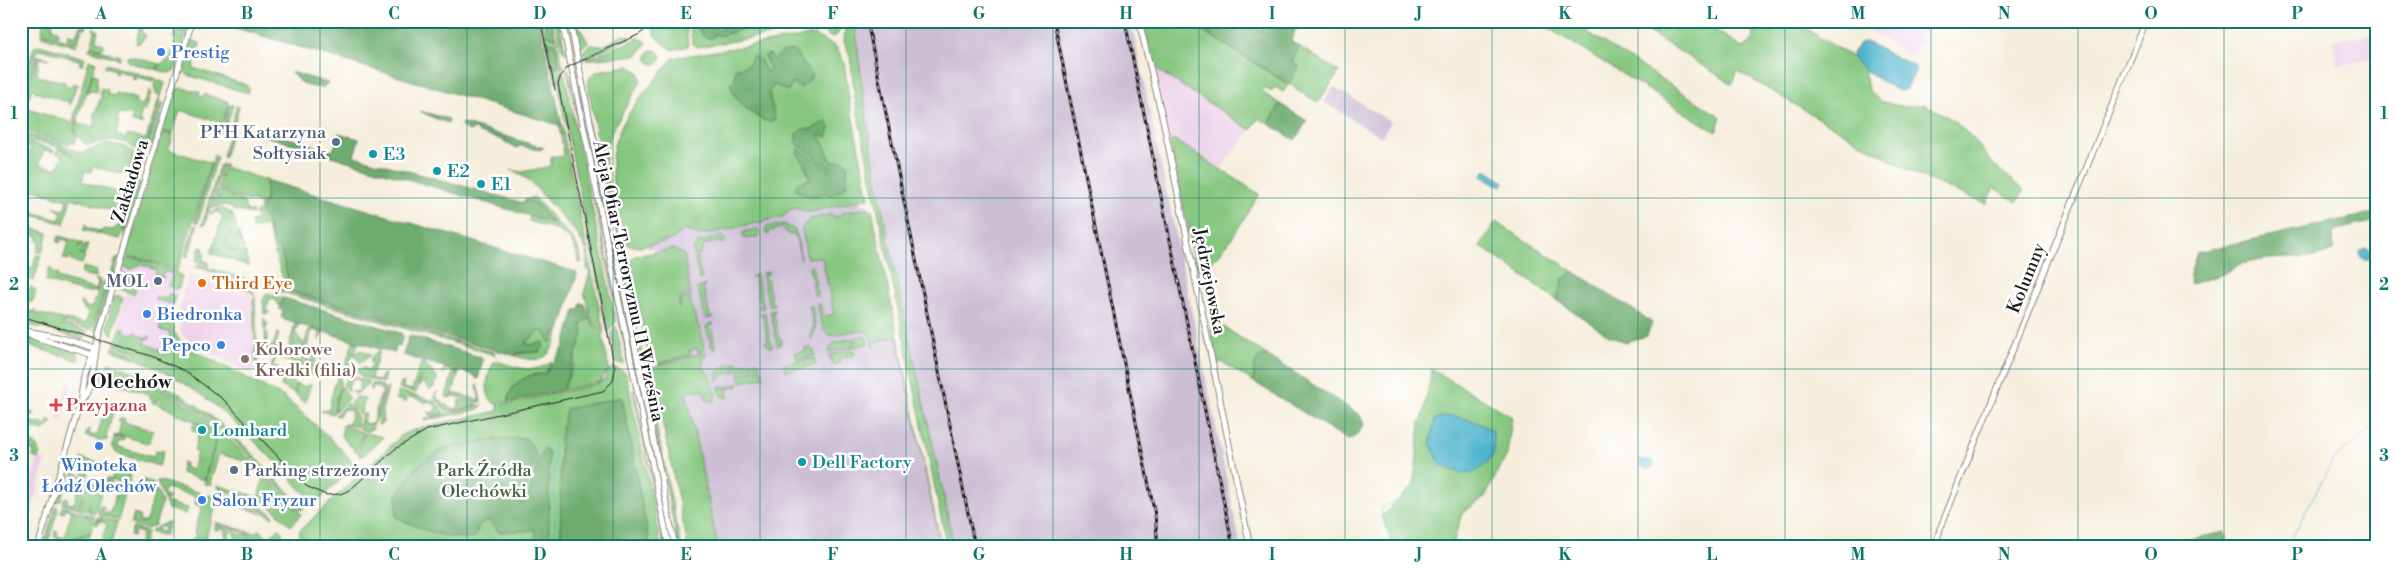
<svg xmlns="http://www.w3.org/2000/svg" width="2398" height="568" font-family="'Libre Bodoni',serif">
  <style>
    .built { fill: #edd1e9 }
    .industrial { fill: #ccbfd4 }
    .green { fill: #86c780; stroke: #51724e }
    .forest { fill: #6cac6e; stroke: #446445 }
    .water { fill: #4db3cc; stroke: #346874 }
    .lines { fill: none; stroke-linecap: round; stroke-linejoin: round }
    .stream { stroke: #4db3cc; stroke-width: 1 }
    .minor-casing { stroke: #88857c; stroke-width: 7 }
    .minor { stroke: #fff; stroke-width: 5 }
    .tram { stroke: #1c1c1c; stroke-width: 1 }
    .rail-casing { stroke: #1c1c1c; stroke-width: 3 }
    .rail { stroke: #fff; stroke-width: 1; stroke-dasharray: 4; stroke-linecap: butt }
    .grid { fill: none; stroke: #0f766e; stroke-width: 1; stroke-opacity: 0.55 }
    .shop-dot { fill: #3f7fe0; stroke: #fff; stroke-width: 2 }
    .service-dot { fill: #5c6f8a; stroke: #fff; stroke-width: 2 }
    .culture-dot { fill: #0f9aa8; stroke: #fff; stroke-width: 2 }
    .food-dot { fill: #e8710a; stroke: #fff; stroke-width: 2 }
    .education-dot { fill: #8d6e63; stroke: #fff; stroke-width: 2 }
    .health-dot { fill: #e0444e; stroke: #fff; stroke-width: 2 }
    .labels { text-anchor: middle; stroke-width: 5; stroke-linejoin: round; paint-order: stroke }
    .shop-label { font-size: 18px; fill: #366cbe; stroke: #fff; text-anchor: start }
    .service-label { font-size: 18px; fill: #4e5e75; stroke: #fff; text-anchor: end }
    .culture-label { font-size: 18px; fill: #0d838f; stroke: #fff; text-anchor: start }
    .street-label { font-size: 18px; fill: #1c1c1c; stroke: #fff }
    .food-label { font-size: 18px; fill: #c56008; stroke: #fff; text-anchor: start }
    .education-label { font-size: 18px; fill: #785e54; stroke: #fff; text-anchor: start }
    .health-label { font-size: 18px; fill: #be3a42; stroke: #fff; text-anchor: start }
    .park-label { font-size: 18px; fill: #466044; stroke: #fff }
    .quarter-label { font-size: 20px; font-weight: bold; fill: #1c1c1c; stroke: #fff }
    .neatline { fill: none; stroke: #0f766e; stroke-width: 2 }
    .grid-label { font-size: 16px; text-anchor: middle; font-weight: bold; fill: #0f766e }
  </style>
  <rect width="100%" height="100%" fill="#fff"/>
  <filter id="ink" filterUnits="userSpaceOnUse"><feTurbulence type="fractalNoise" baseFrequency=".02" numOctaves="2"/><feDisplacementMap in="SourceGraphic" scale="10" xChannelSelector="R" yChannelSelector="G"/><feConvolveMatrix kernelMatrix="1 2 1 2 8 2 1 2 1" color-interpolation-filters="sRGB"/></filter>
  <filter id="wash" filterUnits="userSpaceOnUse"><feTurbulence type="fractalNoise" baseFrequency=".0096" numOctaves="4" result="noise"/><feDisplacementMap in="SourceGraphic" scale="20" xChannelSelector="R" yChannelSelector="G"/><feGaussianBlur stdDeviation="1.12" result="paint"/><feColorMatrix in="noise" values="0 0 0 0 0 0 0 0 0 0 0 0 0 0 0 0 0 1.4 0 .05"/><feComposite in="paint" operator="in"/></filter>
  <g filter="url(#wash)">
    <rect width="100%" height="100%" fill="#f5eedc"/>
    <path class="built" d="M1870,21h43l14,10 -14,26 -47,-29z
      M2377,33v24l-40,9 -4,-26z
      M1153,67l98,63 -14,19 -2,-1 -14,21 -46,-29 -5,1z
      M125,259l57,17 -10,38 -4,27 4,1 -4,10 -4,3 -5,-2 1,-3 -12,-4 -12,-11 -12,-3 1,-4 -7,-3 8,-32 7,1 4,-3 -2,-5 -6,-2 1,-8 -9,-4z
      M192,276l59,18 4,74 -2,4 -3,1 -58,-29 -10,-9 -5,-18 11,-40z
      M68,381l4,1 -11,40 -4,-1z
      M38,458l8,2 -21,71 -4,-1v-17z"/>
    <path class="industrial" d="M692,21h30l1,9 -18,-5z
      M855,21h276l110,526h-287l-80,-377 -12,-79z
      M1334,87l57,35 -10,15 -57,-35z
      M627,118l235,83 1,4 4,-1 4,7 69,336h-243l-48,-236 5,-58 -1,-5 -5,1 -1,-4z"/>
    <path class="green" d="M43,21h10l-1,7 7,3 -1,5 -16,-4z
      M147,21h3l6,6 -3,2 -5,-5 -8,7 6,5 -6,7 -4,1 3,-15z
      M190,21l-15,49 -6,3 -11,-3 2,-6 10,-5 4,-15 4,-4 -5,-2 2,-6 5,-1 2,-9z
      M555,21h4l7,33 -6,-8z
      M573,21h3l12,21 -9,9z
      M651,21h35l2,25 -16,4 -17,-14z
      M692,21l13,4 -4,1 2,10 8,2 3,-5 5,3 52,-15h53l-8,6 -118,20 -6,-3 -2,-21z
      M841,21h14c16,178 65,351 99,526h-7l-92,-448 -5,-44 -6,-13 1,-14z
      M1141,21h64l-5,8 88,55 11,-18 -7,-4 7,-16 40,26 -21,31 -29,-19 -6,8 -8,-5 -4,5 -6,-4 -3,4 18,12 -11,20 -10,-6 -8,12 -98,-63z
      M1245,21h22l-6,11z
      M1537,21h33l151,96 -5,15z
      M1631,21h69l44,27 10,-9 -2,-8 -15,-10h56l59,36 12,12 4,20 12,12 25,6 19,-3 26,14 22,19 22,28 30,25 -7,12 -23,-14 -8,16 -71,-30 -178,-103 -5,13z
      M825 30a7 7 0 1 1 14 0a7 7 0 1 1-14 0Z
      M84,24l3,1 -1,3h-4l-4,14 -11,-3 1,-5 8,1 4,-9z
      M93,27l5,4 -2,10 8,3 -2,5 -11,-3 4,-14z
      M42,33l35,11 -1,3 -35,-11z
      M544,34l12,4 8,31 -8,15 -4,-16 8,-3 -5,-21 -9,-3z
      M623,35l8,2 -47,22 -4,-5 9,-9 14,1z
      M814,35l22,12 8,15 6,43 19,93 -59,14 -16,-4 -12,9 -65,15 -18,3 -15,-5 -13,10 -32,7 -11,-2 -3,-5c-5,-23 -12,-47 -13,-71 -3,-45 36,-78 61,-111z
      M639,38l8,4 -9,13 -53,5z
      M190,41l10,2 -7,25 53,17 3,3 -1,5 -61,-18 -5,-8z
      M39,45l46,13 -2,7h-3l-1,-5 -39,-11 -5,6 13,3 -1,2 -11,-3 -15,49v-15l13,-44z
      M90,47l30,9 -1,3 -30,-9z
      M647 57a7 7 0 1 1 14 0a7 7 0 1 1-14 0Z
      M130,56l29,8 -2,6 -29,-8 -1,-5z
      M37,59l2,1 -2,16 28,6 -1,3 8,2 1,-4 6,2 -3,1 -6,19 -2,-1 1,-4 -5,1 -29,-9 1,-2 -4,-1 -6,16 4,3 -7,-2z
      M89,60l7,2 -21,64c-1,3 -1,7 2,10l-2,-6 4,-12 -1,6 15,3 2,-8 -2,-1 9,-23 -2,-1 1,-6 7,2 -1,4 7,2 2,-3 20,6 -1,3 7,4 8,-16 1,2 -5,19 -4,-1 -3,11 3,1v3l-11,-4 2,-5 -13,-2 -3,7 2,1 -3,12 10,5 1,-4 13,2 -4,13 -9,-7 -16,-3 -25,5 -9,-9 -2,7 -7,1 -44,-14 -2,-3 5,-18 43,13 2,3z
      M106,64l48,14 -1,3 -16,-4 -1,3 -4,-1 1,-4 -15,-4 -2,3 -2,-1 1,-3 -10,-3z
      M628,66l11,6 2,9 -29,50 -5,14 -2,23 39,196h-2l-38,-184 -16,-96 1,-6 8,-7z
      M568,68l62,299h-1l-62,-298z
      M564,72l52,250 -8,10 -49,-241 1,-11z
      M93,74l4,1v15l-1,2 -7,-2 -2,4z
      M577,77l16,68 42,221 -57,-280z
      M156,79l9,4 -18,60 -6,-3 1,-2 4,1 14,-44 -4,-1 -2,-8z
      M183,88l17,4 -1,3 4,2 1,-3 23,7 1,3 -6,19 -42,-13 -7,24 -10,-3 12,-41z
      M161,103h3l-11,42 -5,-2z
      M229,105h4l-10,30 -2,-1z
      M237,105l2,2 -15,51 -1,-4z
      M559,126h3l42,205 -11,-8 -9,-30 6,-21 -3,-2v-19l-9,-16 -49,-55 -18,-10 11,2 29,-6v-10l11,1 2,-3z
      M21,132l38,11 21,10 28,-10 17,4 9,5 -7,24 -34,-10 -2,6 -6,-1 -3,10 38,12 -6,18 -43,-13 -7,26 -35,-10 2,-6 2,4 26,8 3,-8 -9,-5 9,3 3,-2 2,-8 -40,-12 -6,1v-13l10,-28 -10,-3v-5l33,10 -1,2 -9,-2 -5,14 18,5 6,-14 -7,-2 2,-6 16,9c-13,-12 -36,-13 -53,-18z
      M162,132l11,3 -4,15 42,13 -33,106 -42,-12h-9l-1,-2z
      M1175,140l84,54c-11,17 -40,73 -60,74l-4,-5 -25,-122z
      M137,155l5,6 -6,19 -8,-4 5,-18z
      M214,155l3,2 -19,66 -3,-2z
      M223,163l-18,61 -3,1 17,-59z
      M225,163l-1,4 42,13v18l-4,6v12l4,4 9,26 6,5 10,40 -16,-5 -2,-10 3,8 8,-3 -18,-56 -14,4 -1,-7 7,-4 -4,-4 6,-5 -1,-6 -28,-7 -2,-5 -11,-3z
      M134,181l-8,29v13l-6,16 -37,-9 3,-6v3l15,5 2,-3 10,1 4,-4h4l7,-23 -6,-4 7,-1z
      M137,182l4,1 -16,55 2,-26z
      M218,190l9,2 3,5 14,5 2,8 7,2 -1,2 -19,-4v-2l-8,-3 -13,3 3,-11 5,1 -5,-3z
      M534,197l22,24 -2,3h5c10,12 23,22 22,39l-3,-1c-2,-30 -24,-33 -49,-41l1,-5 23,7 -18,-20 -10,-3z
      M221,208l11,5 5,15 -11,8v11l7,5 12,-1 4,15 -38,-13 12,-37 -8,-5 -2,3 -3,-1z
      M868,208l4,2 69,337 -44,-210 -24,5 1,7 -3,-12 -5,-5c-33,-5 -39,23 -49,-27l3,-1 3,13 11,-3 -12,-57 -15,1 -5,-30 8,-9 22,-5 2,3 6,-1 2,-3z
      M1496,222l77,49 -10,8 -6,21 -77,-54z
      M784,224l12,7 5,29 -6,-26 -5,1 -8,-7 -13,3v4l-4,-3 1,-5z
      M21,225l27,8 -6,20 -5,-1 3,-10 -3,-1 1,-5 -6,-2 1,-3 -12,-3z
      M195,225l2,1 -9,31 -3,-2z
      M758,229l3,4 -2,3 -12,3 -4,-2v-5z
      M238,231l2,5 -4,2h4l4,10 -10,3 -6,-4 -2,-7 5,-7z
      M59,236l21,6 -2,7 3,-6h2l-1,6h2l1,-5 3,1 -3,9 -6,-1 6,3 -3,8 -11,-3 1,-4 -2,-1 -2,4 -5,-1 6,-18 -8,-2 -1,4 -3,-1z
      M723,236l2,2 -1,5 -3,1 -1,-3 -16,4 -4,9 -3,2 5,23 -3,1 -6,-30 6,-8z
      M200,247l4,1 -1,4 2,1 -2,7 6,2 -1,4 -12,-5z
      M674,249l10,6 6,36c-8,3 -12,9 -11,17l3,-9 8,-6 1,12 10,28 3,17 -6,2 -1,-4 -7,2 1,4 -31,9h-10l-20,-101 5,-6z
      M36,255l5,1 -7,25 -13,-4 2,-8 5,2 2,-4 3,1z
      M119,257l-22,74 -2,-1 -1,-3 22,-69z
      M136,258l41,13 1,3 4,2 -3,12 -4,1 -7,-3 4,-10 -2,-3 -7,-1 -1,4 3,2 -10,-3 1,-6h-5v-2l-12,-2 -8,5 -8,-4 2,-7z
      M199,265l48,14 2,4 -53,-16z
      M812,266l6,29 -1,2 -2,-1 -6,-29z
      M83,267l14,4 -1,6 -15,-3z
      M49,268l3,1 -1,3 7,2 -1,4 39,12 2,-7 -3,-4 5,1 -3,12h-14l-37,-11z
      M767,272l2,1 -3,1 6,30h3l-6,3 -7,-34z
      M125,274l5,2 -1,8 7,4 -2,6 -17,-6 3,-13z
      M757,274l7,34 -5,1 -1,-2 3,-1 -7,-29h-3z
      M215,278l37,11 3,6 -5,-4 -38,-12z
      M103,281l4,2 -16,47 -28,-8v2l24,8 -2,6 -5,1 -37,-11 -22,-4v-15l13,3 1,-3v4l50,11 4,-10 -9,-9 1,-4 4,7 7,-1z
      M706,285l-3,2 7,30h3l-6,2 -2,-1 -7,-30z
      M31,286l5,5 -3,10 -4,2v-3l-8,-3v-10l9,3z
      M271,286l223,66 1,3 -227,-67z
      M169,293l6,4 -2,7 -18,-4 1,-4 10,3z
      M267,293l16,5 -4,8 -3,-6 -6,-2 -4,12 4,2 -4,2h-2l-1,-14z
      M117,295l6,3 -11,37 -5,-8 6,-28z
      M255,297l3,73 -2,-1 -3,-70z
      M809,306h3l4,23 -5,10v-9l3,-1z
      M167,309l4,3 3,20 9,13 101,52 45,40 25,26 -3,7 -31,29 -7,3c-64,-66 -109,-123 -201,-152l1,-3 24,8v-3l-23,-7 7,-18 4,1v4l9,2 3,-3v4l11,3 2,-3 -1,4 -3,-1 -1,5 15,7v3l4,2 1,-4 3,1 4,-9 -4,-2 2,-8 -10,-3v-9h3z
      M775,310l1,1 -3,1 6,27h3l-2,6h-3l-7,-34z
      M765,312l7,35h-3l-4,-5 3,-1 -6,-27h-3z
      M264,318l1,4 3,1 -3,9 3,1 -2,11 7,2 4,-13 2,1 -5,17 -8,-2z
      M590,318l3,7 11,8 -2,1 7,34 -9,14 -37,8 11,-26 8,-42z
      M1213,320l54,35 -8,2 -5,9v16l-32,-20 -5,2 -7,-42z
      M713,323l1,1 -3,1 5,25 -4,-2 -6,-22z
      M295,324l3,1 -3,8 3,4 -6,6 3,2 -1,-2 5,-5 4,5 -4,15 -6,-6 3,-5 -9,8 -12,-4 2,-6 2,1 -1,5 9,2z
      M616,326l8,37 -1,1 -6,-1 -6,-29z
      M561,327c-10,27 -14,39 -45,29l1,-2 23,-2 -15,-9 15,-12 5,2 5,9z
      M309,329l15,4 -3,2 -2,5 1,-8 -8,-2 -8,28 8,3 2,-7h4l-3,9 -15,-4z
      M21,335l43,14 -2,7 -41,-13z
      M862,336l4,1 2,6 -12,4 -2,-9z
      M852,338l2,9 -26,5 6,-9z
      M353,342l6,1 -8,15 2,3 -4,3 6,6 -4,3 -19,-5 1,-6 4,1 -1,5 8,2z
      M808,347l6,4v4l-17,4 -2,-6 10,-2v-3z
      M66,349l13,6 -1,6 -14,-5z
      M361,350l10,5 -10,8 -8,-9z
      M380,350l-9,28 9,3 2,-7h3l-2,9 -21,-6 -5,-6 7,-4 3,4 6,-5 -3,-4 2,-6z
      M854,350l1,5 -15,3 -1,6 -6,1 -4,-10z
      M706,352l-4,14 10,12 4,20 -3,4 -6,-2 -4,-11 -17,3 32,155h-30l-37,-180z
      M275,354l41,12 -3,8 -3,2 2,-7 -36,-12 -3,9 5,1 -3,7 -4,-7z
      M814,358l2,7 -30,6 -3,-7z
      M495,361c19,5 40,15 57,0l-7,13c-4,0 -9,0 -13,1 -11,3 -25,14 -23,27l-14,2c-13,-9 -8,-32 0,-43z
      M758,361l2,5 -23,5 -3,-9h3l1,3z
      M421,362l4,1 12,15 -1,7 -6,5 -6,-7 3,-4 -8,7v-5l5,-6 -6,5v8l-2,5 -17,-5 2,-5 3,-1 -1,6 9,2z
      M108,363c94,28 132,78 196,146l-5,1c-56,-62 -105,-122 -191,-140z
      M732,363l3,9 -11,2 -7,8c-1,-11 6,-17 15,-19z
      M616,368l10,5 33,159 1,15h-10l-28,-150 -62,41 1,109h-252l-10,-12 1,-5 11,-10 92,-86 19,-7 76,-16v-5l100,-22 7,-5 3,-9z
      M327,369l13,4c2,13 -4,29 -7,41l-12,-3 8,-1 5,-25 4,-7 -8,-6 -2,3 -2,-1z
      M444,369l12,3 2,3 -7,23 -5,-1 7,-25 -8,-3 -2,5z
      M643,369h2l36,178h-3z
      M761,369l3,8 -23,5 -3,-8z
      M1432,369l80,48 -5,38 -23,43 -22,15 -8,27 1,7h-62l-11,-31 32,-31 6,-63 2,-2z
      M638,370l35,177 -37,-176z
      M103,371c90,16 139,81 198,143l-10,12 -19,-18 -12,-8 -2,-3 5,-17 -15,-18 -29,-8 -9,29 2,2 -8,-1 13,-46c-18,-19 -18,-14 -40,-24 -7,-3 -10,-7 -18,-9l3,-5 -4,-1v5l-5,-1 -6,-10 -47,-13 1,-4 -2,-3z
      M284,375l11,9v10l-14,-8z
      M350,376l18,5 1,3 -12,10 -4,-1v-2l5,1 3,-11 -8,-3 -6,12 3,2 -7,-8z
      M373,383l10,3 1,3 -12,40 -6,3 -7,-4 3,-14h4l-3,9 10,1 4,-20 6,-13 -9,-6 -2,5 -2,-1z
      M738,383l1,3 -13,3 2,9 -7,-2 -2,-9h11z
      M296,384l7,3 8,-3 -6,19 -9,-8z
      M477,384l4,17 -1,2 -27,-7 1,-3 25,7z
      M342,386l7,12 -14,14 1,-13z
      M388,388l-6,22 1,13 -4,2 -2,-8 9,-28z
      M633,390h1l32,157h-3l-1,-15z
      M399,391l36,10 9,12 -10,3 -6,-2 1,-2 5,1 3,-7 -10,-5 -1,2 -10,-5 -8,-1 -2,5 -10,-3z
      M437,392l-1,6 7,3 -1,4h5l-1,2 12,2 1,-9v10l-13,1 -12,-14z
      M109,395v8l6,2 -9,33 2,1 -5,2 -18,-5 3,-7 2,1 -1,4 8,2z
      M357,396l8,3 -5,17 -10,-12z
      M461,400l16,4 1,1 -17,5z
      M347,403l11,14 -1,10 -13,-3h5l3,-13 -9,-2 -4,7 -4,-1z
      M483,405l-6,5 -53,11v-2z
      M32,412h2v3l-4,-1 -2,7 19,4 1,-6 5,4 -10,8 -18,-6 3,-11z
      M121,418l4,1 -1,3 29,9 -3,10 -3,2 -27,-8 -6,3v-3l4,1 3,-13 -3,-2z
      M194,422l7,2 -2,7 5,1 1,-4 11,11 -12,41 -23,-7 1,-11 4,1 -2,4 8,3 5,-18 -3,-2 5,-17 -7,-3z
      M343,425l21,8 -8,19 -15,-16z
      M365,433l18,4 -20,19h-3l-2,-3z
      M120,436l4,2 -1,3 -4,-1 -2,6c11,4 25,8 37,11l1,-6 5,1 1,-3 3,1 -5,16 -43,-13 -4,-8 2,-7z
      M21,440l14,4 6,10 -2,5 -6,-2 1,-6 -10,-5 -2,8 3,3 -4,-1z
      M81,458l46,13 4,5 -13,44 -19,-5 -1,-3 2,-7 4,2 -1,5 7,1 10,-31 -8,-2 -1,4 -5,-1 1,-5 5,2 1,-8 -26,-8 -3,7 5,2 -1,3 -5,-2z
      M68,464l3,2 -10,34 -5,2z
      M74,472l13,7 -9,29 -16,-4 3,-7 3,1 -1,5 7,1 8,-27 -7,-3 -2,6 -3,-1z
      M144,480l9,2 9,20 -7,23 -8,4 -16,-5 3,-10 6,2 -1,6h7l9,-30 -7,-3 -2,6 -6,-2z
      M89,481l15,4 -9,28 -6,-1 1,-8 -2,7 -9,-2z
      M157,481h4l40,12 -4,10 6,3 6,-11 9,3 -15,49 -9,-1 -2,-6 4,-5 -2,-2 8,-26 -7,-3 2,-7 -31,-9 -3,7 5,2 -1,4 -3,-1z
      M217,485l38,11 -5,2 -31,-9z
      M223,494l34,10 15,10 1,4 -16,-10 -36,-11z
      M222,500l33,9 8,5 -38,-12 -1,3 -3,-1z
      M165,502l23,6 -2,6 -18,-5z
      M56,505l2,4 -11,38h-4z
      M62,506l25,8 -1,4 2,-4 6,2 -3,16 -25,9 -12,-4 1,-7 3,1 -1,5 7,1 8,-26 -7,-3 -1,5 -4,-1z
      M97,517l6,1 -7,3 8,-2 13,3 -7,25h-10l7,-23 -7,-3 -2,4 -4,-1z
      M167,522h2l-4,14 -15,-4 9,-6 -1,5 5,1 1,-4 -5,-2z
      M216,522l23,7v1l7,4 1,-2 -7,-3 9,3 -2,4 -7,-5 -25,-7z
      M215,525l17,6 -3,3 3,13h-4l-4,-18 -9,1z
      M133,527l14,5 -4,15h-4l3,-14 -7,-2 -2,6 -3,-1z
      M279,528l4,6 -13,13h-11l2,-2 -3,-3 -2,2 -8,-8 2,-4 7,1 2,-4 9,9z
      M233,531l16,7 6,7 -1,2h-19l2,-5z
      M91,532l-4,12 -16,-4z"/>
    <path class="forest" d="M213,21h328l1,13 20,92z
      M544,21h8l4,17 -12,-4z
      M722,21h49l-52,15 -5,-2v3c-6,3 -12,-1 -15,-7v-2l6,-3 17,5z
      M1205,21h40l16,11 6,-11h32l-8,20 8,5 -7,16 7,4 -10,18 -89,-55z
      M546,41l9,3 5,21 -8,3z
      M793,50l19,25 -4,7 -8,6 -7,-5 -5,8 -14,-6 -5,7 6,27 -5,3c-17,-4 -36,-22 -40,-38l4,-4 2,-12c10,0 14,-5 18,-14l7,7 6,12 3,-5 -6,-12 6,-2 3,6 9,-8z
      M291,72l34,10 3,1 -4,4c-13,2 -26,-4 -33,-15z
      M1280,104l27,17 -12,19 -26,-16z
      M420,111l29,8 -1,4 -12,-4z
      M827,121l3,7 -3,9 -8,-3 13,28 11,-2c8,8 3,11 4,20l-51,-37v-9l7,-5h9z
      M462,123l82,25 -5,2 -18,-4 -5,2 -16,-9 -21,-6 -3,-4 -7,2 -8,-5z
      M254,128l79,23 6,-18 20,6 -5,17 170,47 1,-3 10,3 18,20 -305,-92z
      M798,148l49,35 -2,5 -13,7 -7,-2c-11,5 -22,4 -30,-5l3,-5 12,-4 -6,-17 -7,-9z
      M266,180l310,92 1,3 -16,52 -4,3 -7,13 -5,-10 -5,-2 -15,12 5,2 12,-3 2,3 -4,7 -23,1 -1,3 -225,-65 -10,-40 -6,-5 -9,-26 -6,-6 6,-16z
      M2377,212v9l-41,9 -3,5 1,16 -19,6 -47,2 -28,5 -16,10 -33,10 -2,-7 8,-25z
      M1573,271l79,51 -5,14 -22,6 -16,-6 -52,-36 6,-21z
      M284,298l117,35 2,4 -3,9 -3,-1 -3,8 -110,-33 -3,-3 2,-6 -4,-2z
      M581,303l4,1 5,14 -8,5 1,11 -20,56 -54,12c-2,-13 12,-24 23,-27 4,-1 9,-1 13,-1l19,-27 11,-37h4z
      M412,336l68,21 3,3 -5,19h-2v-3l-15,-5 -2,3 -5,-4 -51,-15 5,-17z
      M1267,355l93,60 4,10 -8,11 -8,4 -94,-58v-15l5,-10z
      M622,397l28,150h-89l-1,-109 6,-29z
      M526,438l11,17 -17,49 7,-3 11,-40 7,-13 4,7v92h-45l7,-4 13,1 12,-6 -1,-8 -36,2 -11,-12 -9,5 -4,12c-26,5 -56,-9 -79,-20l1,-21 19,-29 27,-19 49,-9z
      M2225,532l3,15h-78z"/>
    <path class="water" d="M1866,42l48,24 2,5 -11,19 -6,1c-11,-6 -47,-25 -47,-38l8,-10z
      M1486,170l18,12 -2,4h-4l-17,-11z
      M2360 254a6 6 0 1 1 12 0a6 6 0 1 1-12 0Z
      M1446,416c18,0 32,6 47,15l1,22c-16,24 -27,25 -53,12l-11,-22 5,-24z
      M1640,459l13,2 1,5 -5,3 -9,-4z"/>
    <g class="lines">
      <path class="stream" d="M554,443l1,104
        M1394,547l-13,-31 1,-8 39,-19 21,-24
        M2287,547l46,-87 44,-36"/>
    </g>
  </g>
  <g filter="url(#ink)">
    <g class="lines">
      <g class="minor-casing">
        <path id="minor" d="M562,21l107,526
          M570,21l105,526
          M1139,21l24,99 87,427
          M21,330l37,7 37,11
          M28,333l7,4 58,18
          M80,403c16,-18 13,-47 19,-69l93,-313
          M38,547l42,-144 4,-26 11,-28
          M1935,547l5,-18 206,-508"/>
      </g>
      <use href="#minor" class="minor"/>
      <path class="tram" d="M542,21l1,11 12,58
        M21,316l130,40 34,15 39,29 82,86 20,9 14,-1 10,-4 45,-41 32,-19 176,-39 10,-10 2,-12 -57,-285 3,-9 7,-8 72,-33 6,-5 4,-8"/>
      <g class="rail-casing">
        <path id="rail" d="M867,21l108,526
          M1054,21l101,494 3,32
          M1125,21l108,526"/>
      </g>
      <use href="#rail" class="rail"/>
    </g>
  </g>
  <path class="grid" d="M174,21v526M320,21v526M467,21v526M613,21v526M760,21v526M906,21v526M1053,21v526M1199,21v526M1345,21v526M1492,21v526M1638,21v526M1785,21v526M1931,21v526M2078,21v526M2224,21v526M21,198h2356M21,369h2356"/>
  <g class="shop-dot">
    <circle cx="161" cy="52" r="5"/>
    <circle cx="147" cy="314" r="5"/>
    <circle cx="221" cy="345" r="5"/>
    <circle cx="99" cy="446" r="5"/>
    <circle cx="202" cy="500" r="5"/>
  </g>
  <g class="service-dot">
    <circle cx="336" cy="142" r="5"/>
    <circle cx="158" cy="281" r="5"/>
    <circle cx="234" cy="470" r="5"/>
  </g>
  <g class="culture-dot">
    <circle cx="373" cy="154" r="5"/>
    <circle cx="437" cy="171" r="5"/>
    <circle cx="481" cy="184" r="5"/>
    <circle cx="202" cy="430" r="5"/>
    <circle cx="802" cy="462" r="5"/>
  </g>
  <circle class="food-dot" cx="202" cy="283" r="5"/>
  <circle class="education-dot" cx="245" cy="359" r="5"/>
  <path class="health-dot" d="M53.5 397.5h5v5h5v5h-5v5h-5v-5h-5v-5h5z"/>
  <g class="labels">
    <g class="shop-label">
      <text x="171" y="58">Prestig</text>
      <text x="157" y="320">Biedronka</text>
      <text x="211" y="351" text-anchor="end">Pepco</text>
      <text x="99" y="471" text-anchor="middle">Winoteka<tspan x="99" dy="21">Łódź Olechów</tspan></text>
      <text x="212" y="506">Salon Fryzur</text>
    </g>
    <g class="service-label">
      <text x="326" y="138">PFH Katarzyna<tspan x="326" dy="21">Sołtysiak</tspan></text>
      <text x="148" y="287">MOL</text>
      <text x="244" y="476" text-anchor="start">Parking strzeżony</text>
    </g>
    <g class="culture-label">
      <text x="383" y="160">E3</text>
      <text x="447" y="177">E2</text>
      <text x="491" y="190">E1</text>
      <text x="212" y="436">Lombard</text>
      <text x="812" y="468">Dell Factory</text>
    </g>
    <g class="street-label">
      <text transform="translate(130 181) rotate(-73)" y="6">Zakładowa</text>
      <text transform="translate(2026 278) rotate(-68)" y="6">Kolumny</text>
      <text transform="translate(629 281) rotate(78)" y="6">Aleja Ofiar Terroryzmu 11 Września</text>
      <text transform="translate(1210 281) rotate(79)" y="6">Jędrzejowska</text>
    </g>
    <g class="food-label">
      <text x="212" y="289">Third Eye</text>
    </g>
    <g class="education-label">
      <text x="255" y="355">Kolorowe<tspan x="255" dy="21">Kredki (filia)</tspan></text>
    </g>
    <g class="health-label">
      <text x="66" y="411">Przyjazna</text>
    </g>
    <g class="park-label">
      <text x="484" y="476">Park Źródła<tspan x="484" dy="21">Olechówki</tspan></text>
    </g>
    <g class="quarter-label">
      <text x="131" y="388">Olechów</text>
    </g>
  </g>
  <rect width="2398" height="568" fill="none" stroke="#fff" stroke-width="55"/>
  <rect x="28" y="28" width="2342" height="512" class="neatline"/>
  <g class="grid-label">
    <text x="101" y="19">A</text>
    <text x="247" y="19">B</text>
    <text x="394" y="19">C</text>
    <text x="540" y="19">D</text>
    <text x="686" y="19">E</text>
    <text x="833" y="19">F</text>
    <text x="979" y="19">G</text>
    <text x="1126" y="19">H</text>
    <text x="1272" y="19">I</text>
    <text x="1419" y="19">J</text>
    <text x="1565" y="19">K</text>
    <text x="1712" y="19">L</text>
    <text x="1858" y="19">M</text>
    <text x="2004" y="19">N</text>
    <text x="2151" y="19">O</text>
    <text x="2297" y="19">P</text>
    <text x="14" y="119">1</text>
    <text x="2384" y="119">1</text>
    <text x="14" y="290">2</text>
    <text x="2384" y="290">2</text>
    <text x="14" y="461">3</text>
    <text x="2384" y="461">3</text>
    <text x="101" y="560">A</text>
    <text x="247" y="560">B</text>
    <text x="394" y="560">C</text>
    <text x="540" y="560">D</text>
    <text x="686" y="560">E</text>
    <text x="833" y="560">F</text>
    <text x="979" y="560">G</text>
    <text x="1126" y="560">H</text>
    <text x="1272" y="560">I</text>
    <text x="1419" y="560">J</text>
    <text x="1565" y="560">K</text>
    <text x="1712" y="560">L</text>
    <text x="1858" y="560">M</text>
    <text x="2004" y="560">N</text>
    <text x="2151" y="560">O</text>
    <text x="2297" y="560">P</text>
  </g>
</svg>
